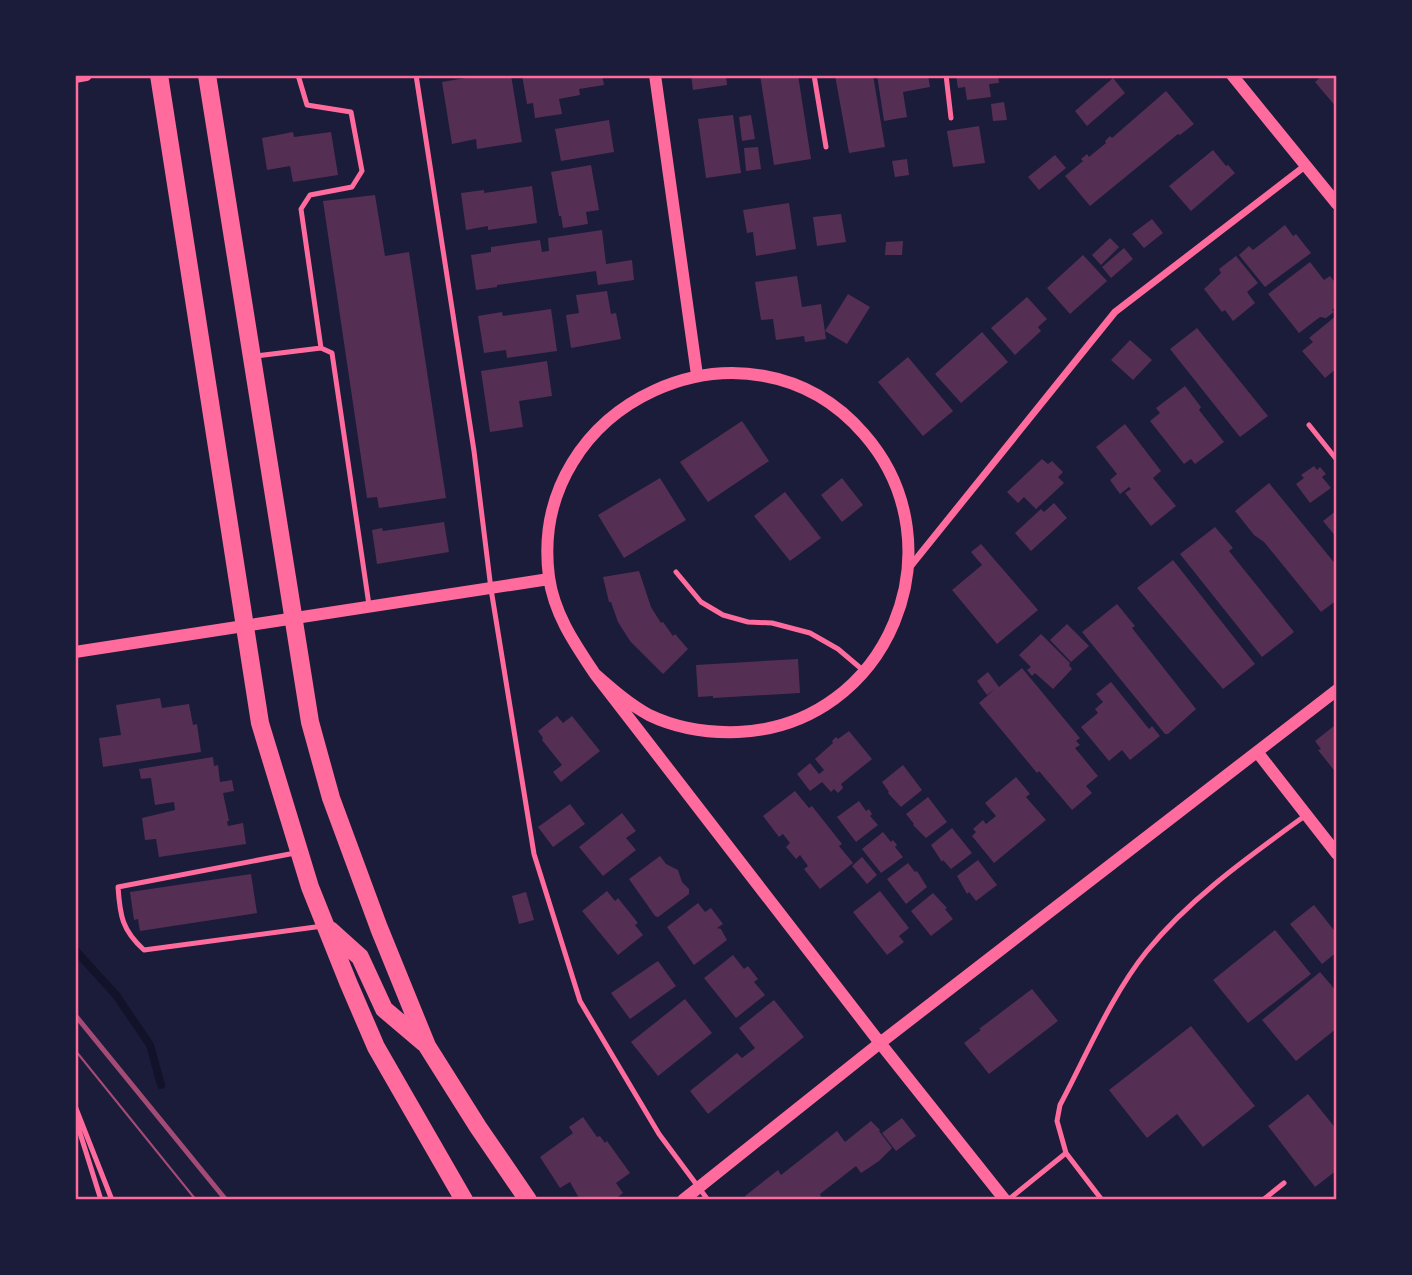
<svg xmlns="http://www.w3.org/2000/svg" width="1412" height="1275" font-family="'Sofia Sans Condensed',sans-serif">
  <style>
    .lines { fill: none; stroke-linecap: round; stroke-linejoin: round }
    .stream { stroke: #12122b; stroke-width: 8 }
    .building { fill: #542f53 }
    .service { stroke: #ff6b9d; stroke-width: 5 }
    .minor { stroke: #ff6b9d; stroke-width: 7 }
    .tertiary { stroke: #ff6b9d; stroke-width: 12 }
    .primary { stroke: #ff6b9d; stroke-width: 18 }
    .tram { stroke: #a44b75; stroke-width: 2 }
    .rail { stroke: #a44b75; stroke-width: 5 }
    .neatline { fill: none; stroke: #ff6b9d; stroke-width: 2.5 }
  </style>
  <rect width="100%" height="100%" fill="#1b1b3a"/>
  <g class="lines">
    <path class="stream" d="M75,950l41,45 34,50 11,40"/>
  </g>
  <path class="building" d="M483,75h28l11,67 -45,7 -1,-10 -24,5 -10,-62z
    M522,75h80l2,10 -25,4 1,6 -21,4 3,15 -27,4 -2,-15 -6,1z
    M691,75h35l1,10 -34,5z
    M760,75h38l13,84 -37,6z
    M835,75h38l12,72 -36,6z
    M877,75h51l2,12 -27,5 4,25 -23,4z
    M956,75h42l1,8 -10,1 2,13 -24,3 -2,-13 -7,1z
    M1323,75h14v33l-22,-26z
    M1113,78l12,15 -38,33 -12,-15z
    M1166,91l28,33 -14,11 -2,-1 -88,72 -25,-30 18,-15 -2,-2 6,-5 2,3 17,-14 -1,-2 5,-5 2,2z
    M1004,102l3,18 -14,1 -2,-17z
    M733,115l8,58 -35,5 -8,-59z
    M751,115l4,24 -13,2 -3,-24z
    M609,120l5,32 -53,9 -6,-32z
    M979,126l6,37 -32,4 -6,-36z
    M293,132l1,5 37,-5 7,43 -45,7 -3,-16 -23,4 -5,-32z
    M758,147l3,22 -15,2 -2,-23z
    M1213,150l13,16 2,-1 7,8 -44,38 -22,-25z
    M1055,155l11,13 -27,22 -11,-13z
    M907,159l2,16 -14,2 -3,-16z
    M591,165l8,45 -13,2 2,12 -25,4 -2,-12h-2l-8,-44z
    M532,186l5,37 -49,7v-4l-22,4 -5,-37 23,-3v3z
    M375,195l10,61 24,-4 37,246 -67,10 -2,-11 -10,1 -44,-297z
    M789,203l7,46 -40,7 -3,-24 -6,1 -4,-23z
    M841,214l5,28 -29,4 -4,-29z
    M1152,219l11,14 -19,15 -12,-14z
    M1285,225l8,11 3,-2 15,19 -46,34 -26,-32 10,-9 4,4z
    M602,230l4,34 26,-4 2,20 -36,5 -2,-14 -99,14v2l-21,3 -5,-35 20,-3v-5l49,-7 2,12 7,-1 -1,-13z
    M1110,238l9,9 -18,18 -9,-10z
    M903,241l-1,14h-17l1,-13z
    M1124,248l9,11 -22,19 -9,-11z
    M1083,255l24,26 -37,33 -23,-26z
    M1236,256l22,27 -11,9 8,11 -22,18 -8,-11 -3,2 -18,-23 17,-16 -2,-4z
    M1310,262l14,18 6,-4 7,9 -4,5 4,-1v17l-5,4 2,2 -8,6 -6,-1 -21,16 -31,-39z
    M797,276l5,31 19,-3 5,35 -21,3 -1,-6 -28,4 -3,-21 -12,1 -6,-38z
    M607,291l4,23 5,-1 5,26 -50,9 -5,-33 13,-2 -3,-18z
    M848,294l22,13 -23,37 -22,-13z
    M1027,297l20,22 -9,8 3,4 -26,24 -24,-27z
    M551,309l6,42 -50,7 -1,-8 -22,3 -6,-37 24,-4 1,4z
    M1337,315v53l-12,10 -23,-27 11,-9 -4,-4z
    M1197,328l71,88 -28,21 -70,-88z
    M982,332l26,30 -47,41 -26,-29z
    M1130,340l22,20 -19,20 -22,-20z
    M908,357l45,54 -30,25 -45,-54z
    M547,361l5,35 -33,5 4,26 -33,5 -9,-61z
    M1185,386l16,21 -2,3 25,32 -29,22 -4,-5 -7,5 -34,-43 10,-8 -4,-5z
    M742,421l27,40 -61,41 -28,-40z
    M1125,424l36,47 -8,7 23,28 -25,20 -26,-33 6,-4 -2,-2 -9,7 -10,-14 7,-6 -21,-27z
    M1042,459l6,5 4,-3 11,11 -5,5 6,6 -28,26 -12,-12 -6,6 -11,-11z
    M1314,466l3,4 3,-3 6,7 -4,3 9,11 -21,15 -14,-19 8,-6 -3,-3z
    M660,478l26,42 -62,38 -26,-43z
    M842,478l21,27 -21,17 -21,-27z
    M1269,483l68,83v34l-16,12 -57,-70 -10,-7 -19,-24z
    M785,492l36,46 -31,23 -36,-45z
    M1054,503l13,15 -36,33 -16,-18 26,-24 3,3z
    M1337,510v28l-14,-17z
    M444,522l5,30 -72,12 -5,-34 10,-2 1,3z
    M1215,527l18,21 -4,3 65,81 -32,25 -82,-103z
    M981,544l57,66 -41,34 -45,-54 30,-25 -11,-13z
    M1173,560l82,104 -32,25 -86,-101z
    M639,571l12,36 10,16 2,-1 10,14 2,-2 13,15 -25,25 -33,-33 -12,-19 -7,-20h-2l-6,-25z
    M1117,604l18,22 -3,2 64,81 -28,25h-3l-83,-102z
    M1067,624l22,22 -18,16 -21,-22z
    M1041,634l29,29 -1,2 3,4 -19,20 -18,-16 -3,3 -5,-6 4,-3 -12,-12z
    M798,659l2,34 -87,5v-2l-15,1 -2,-32z
    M1022,668l58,70 -4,3 4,4 -5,3 23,28 -12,10 6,7 -20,17 -33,-39 -2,2 -58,-70 16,-14 -8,6 -10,-14 11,-9 11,15z
    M1111,682l38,47 3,-3 8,10 -30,24 -8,-10 -13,11 -28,-34 17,-14 -3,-4 8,-7 -7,-8z
    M160,698l2,10 27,-4 4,21 4,-1 4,28 -98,15 -4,-29 22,-3 -5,-30z
    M557,716l6,7 9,-7 28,35 -39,31 -8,-10 9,-7 -20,-25 1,-2 -5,-7z
    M1334,726l3,3v45l-19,-24 3,-1 -6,-8z
    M849,731l23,28 -31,25 2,4 -5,5 -4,-4 -3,3 -9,-10 -12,9 -13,-17 13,-11 9,11 5,-4 -9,-11 18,-16 -1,-2 4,-4 2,2z
    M213,757l1,9 4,-1 2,17 12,-2 2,11 -11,2 6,28h-2l1,5 15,-3 3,21 -87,13 -3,-18 -11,1 -3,-22 33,-8 -1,-8 -19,3 -4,-27 -10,1 -2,-10z
    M903,765l19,25 -21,17 -13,-14 1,-1 -7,-10z
    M1016,777l14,17 -4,3 20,23 -52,43 -22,-27 4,-4 -3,-3 10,-9 3,4 10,-8 -11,-13z
    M795,791l14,17 3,-2 30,38 -3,2 14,17 -33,26 -16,-20 4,-3 -8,-11 -4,4 -10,-12 4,-4 -7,-9 -4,3 -16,-21z
    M928,797l19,25 -21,16 -13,-13 1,-1 -8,-10z
    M859,801l7,10 3,-2 3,5 -2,2 8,9 -22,17 -19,-25z
    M570,804l15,20 -32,23 -15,-20z
    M622,813l14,18 -10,7 10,12 -33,26 -24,-29z
    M952,828l20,25 -21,16 -8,-9 -1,2 -11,-17z
    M883,832l8,10 2,-2 4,5 -2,2 8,10 -22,16 -19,-24z
    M660,856l6,8 12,6 4,12 7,7v5l-31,23 -3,-1 -26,-37z
    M862,857l15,18 -10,9 -15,-18z
    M978,860l19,25 -21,16 -7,-9 -2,2 -10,-18z
    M908,863l7,9 2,-1 10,16 -21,17 -19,-25z
    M251,874l6,39 -117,18 -2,-12 -4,1 -4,-28z
    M607,891l8,10 3,-3 20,25 -3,2 8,10 -25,20 -36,-44z
    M880,891l29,37 -10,8 5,6 -17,13 -34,-43z
    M526,892l8,28 -15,4 -7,-28z
    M933,893l14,15 -2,1 8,10 -22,17 -20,-25z
    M698,903l7,9 6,-4 12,16 -6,4 4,1 6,11 -33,25 -27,-38z
    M1314,905l23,29v18l-15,12 -32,-40z
    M1275,930l36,44 -63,49 -35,-43z
    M733,955l11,14 4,-3 10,13 -4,3 11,13 -29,23 -32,-40z
    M658,961l18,25 -46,33 -19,-26z
    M1320,972l17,20v36l-41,33 -34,-41z
    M1032,989l26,32 -69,53 -25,-31 17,-13 -2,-1z
    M685,999l27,34 -54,43 -27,-34z
    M774,1000l30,37 -96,77 -18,-23 47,-38 5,5 13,-10 -16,-20z
    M1191,1026l64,80 -52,41 -26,-33 -30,24 -38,-48z
    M1308,1094l29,36v40l-22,17 -47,-61z
    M583,1117l14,20 3,-1 5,7 2,-2 23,32 -14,10 7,10 -9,7h-34l-10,-18 -10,6 -20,-31 33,-24 -4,-6z
    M902,1118l14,18 -20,15 -14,-18z
    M871,1121l9,9 -1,1 13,17 -13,13 -18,12 -5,-7 -36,28 1,2 -4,4h-69l-3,-4 33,-26 3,5 56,-44 8,11z"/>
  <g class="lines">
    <path class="service" d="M298,75l9,30 44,7 11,59 -10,16 -42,8 -9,14 20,139
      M416,75l58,376 17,138 43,265 46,147 79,133 49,66
      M814,75l12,72
      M946,75l5,43
      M256,356l65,-8 11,5 37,252
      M1309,425l28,35
      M676,572l25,30 22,13 25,7 24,1 38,10 28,16 26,22
      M295,853l-177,34c2,29 4,43 26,63l179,-24
      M75,1106l37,94
      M75,1117l26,83
      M1066,1153l36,47
      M1008,1200l58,-47 -9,-32 3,-16c26,-49 52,-111 87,-154 44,-54 103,-95 159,-136
      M1263,1200l21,-17"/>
    <path class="minor" d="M909,568l206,-256 190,-146"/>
    <path class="tertiary" d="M655,75l42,300
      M1232,75l105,129
      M75,77l11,-2
      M75,652l474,-73
      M595,674c17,15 34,30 54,41 27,13 59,18 89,17 150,-6 224,-186 126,-298 -115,-133 -338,-31 -315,143 5,37 26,67 46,97l285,369 125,157
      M1258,753l79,101
      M683,1200l197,-157 457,-353"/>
    <path class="primary" d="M159,75l101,648 50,164 38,95 28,65 88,153
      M207,75l103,647 21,76 48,130 48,118 51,81 50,73
      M330,930l30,27 24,52 40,34"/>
    <path class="tram" d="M75,1050l121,150"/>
    <path class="rail" d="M75,1015l151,185"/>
  </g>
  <rect width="1412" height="1275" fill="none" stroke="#1b1b3a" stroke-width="154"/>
  <rect x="77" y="77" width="1258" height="1121" class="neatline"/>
</svg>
